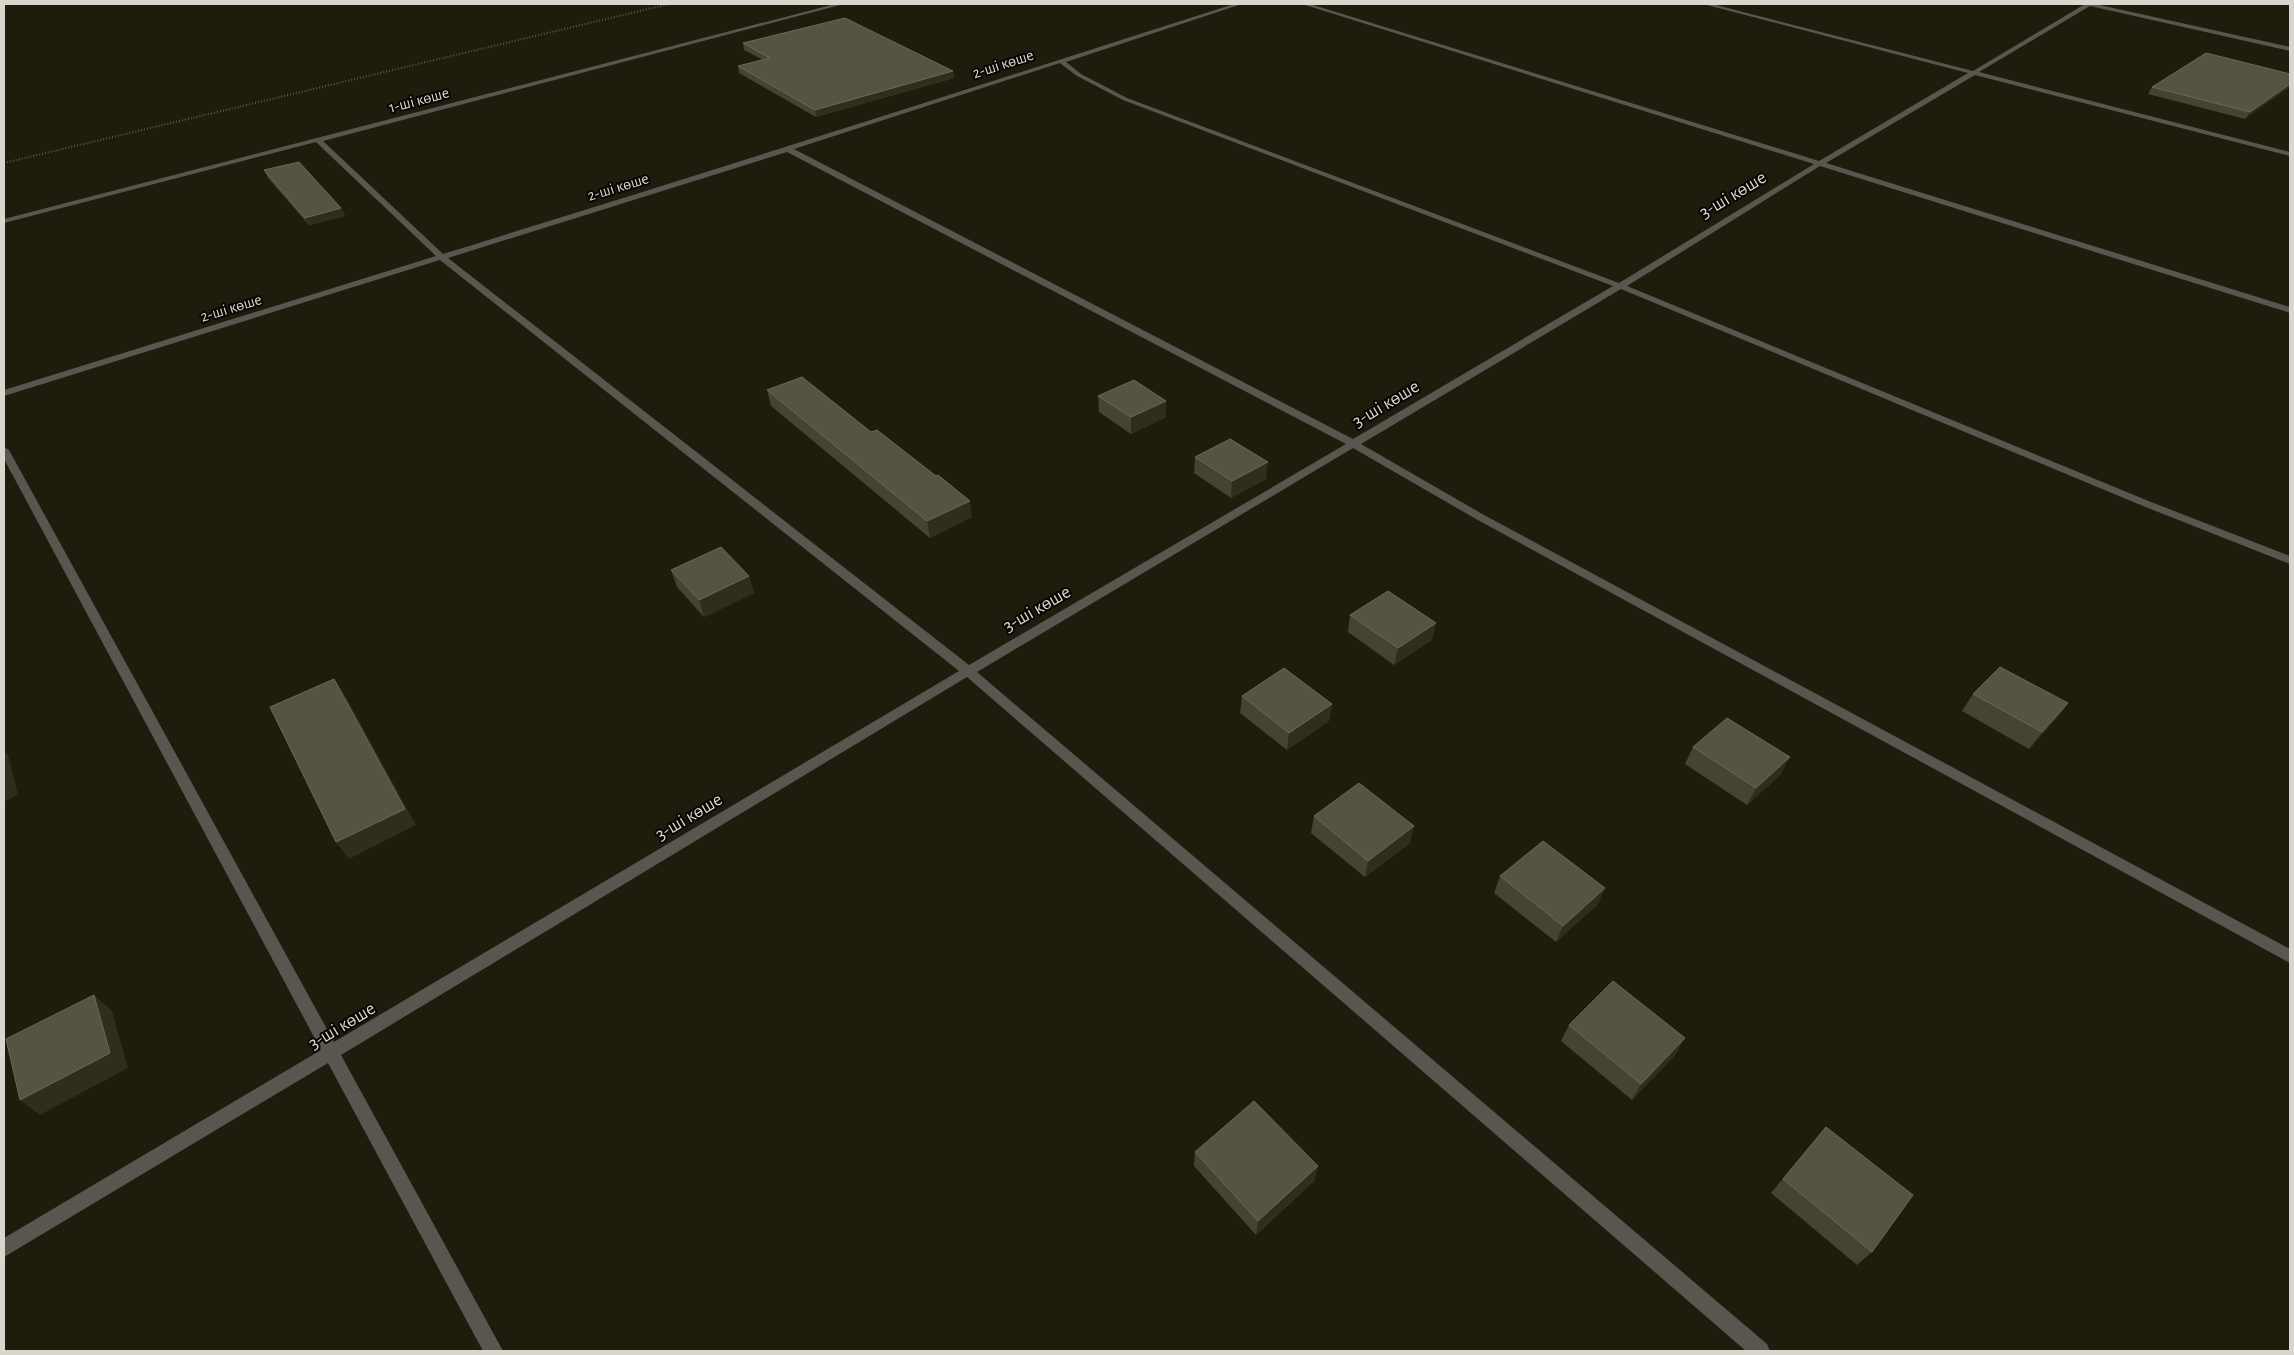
<svg xmlns="http://www.w3.org/2000/svg" width="2294" height="1355" font-family="'Alegreya Sans',sans-serif">
	<style>
		.lines { fill: none; stroke-linecap: round; stroke-linejoin: round }
		.path { stroke: #5c5a4c; stroke-width: 2; stroke-dasharray: 1 2; stroke-linecap: butt }
		.service { fill: #58564f; fill-rule: evenodd }
		.wall { fill: #464334 }
		.shaded-wall { fill: #302d1e }
		.building { fill: #565345; stroke: #6a685a }
		.labels { text-anchor: middle; dominant-baseline: central; stroke-width: 4; stroke-linejoin: round; paint-order: stroke }
		.far-street-label { font-size: 16px; fill: #d9d7cd; stroke: #070603 }
		.street-label { font-size: 19px; fill: #d9d7cd; stroke: #070603 }
	</style>
	<rect width="100%" height="100%" fill="#1f1c0d"/>
	<g class="lines">
		<path class="path" d="M4,163L669,4"/>
		<path class="service" d="M835,4H844L323,141L443,254C708,172 972,88 1234,4H1242L1066,62L1081,74L1127,98L1619,283L1814,164L1302,4H1310L1819,161L1968,73L1703,4H1712L1973,71L2085,4H2095L2290,47V51L2090,6L1979,72L2290,152V156L1975,75L1826,163L2290,307V313L1820,166L1627,286L2151,502L2290,556V564L2143,506L1621,289L1361,444L1484,515L2290,949V963L1476,519L1353,448L977,672L1767,1344L1770,1351H1746L967,677L341,1055L503,1351H483L328,1063L4,1257V1238L321,1050L4,459V447L9,450L334,1042L959,671L440,260L4,396V390L436,256L316,142L4,223V219ZM1060,63L1077,76L1123,100L1613,286L1353,439L794,149ZM787,152L1346,444L969,665L448,258Z"/>
	</g>
	<path class="wall" d="M743,43L953,71L954,78L816,117L739,73L738,66L763,60L744,50Z
		M2290,74L2245,119L2148,94L2152,87Z
		M264,170L341,208L345,216L309,225L268,178Z
		M767,390L972,517L930,538L771,406Z
		M1098,396L1166,401V417L1131,434L1099,412Z
		M1195,457L1266,479L1231,498L1194,473Z
		M671,570L749,576L754,593L704,617L677,587Z
		M1350,615L1432,640L1394,665L1348,632Z
		M1973,694L2068,703L2055,720L2029,749L1962,711Z
		M1242,696L1332,704L1329,721L1287,750L1240,713Z
		M1693,747L1781,774L1747,805L1685,764Z
		M1314,816L1410,843L1365,877L1311,833Z
		M1500,876L1598,904L1556,942L1494,893Z
		M1569,1025L1676,1054L1632,1100L1561,1041Z
		M1826,1127L1872,1252L1857,1265L1771,1193Z
		M1195,1152L1318,1166L1314,1181L1256,1235L1194,1166Z"/>
	<path class="shaded-wall" d="M953,71L954,78L816,117L815,110Z
		M2290,84V87L2245,119L2250,112Z
		M341,208L345,216L309,225L305,218Z
		M1166,401V417L1131,434V417Z
		M1268,462L1266,479L1231,498L1232,481Z
		M970,501L972,517L930,538L927,521Z
		M749,576L754,593L704,617L699,600Z
		M1436,623L1432,640L1394,665L1398,648Z
		M334,679L346,697L416,825L349,859L336,842Z
		M2068,703L2055,720L2029,749L2042,732Z
		M1332,704L1329,721L1287,750L1289,733Z
		M4,751L8,755L18,795L4,802Z
		M1790,757L1781,774L1747,805L1756,788Z
		M1414,826L1410,843L1365,877L1368,861Z
		M1605,888L1598,904L1556,942L1563,926Z
		M94,995L112,1011L128,1068L40,1115L20,1100Z
		M1685,1038L1676,1054L1632,1100L1641,1084Z
		M1318,1166L1314,1181L1256,1235L1258,1221Z"/>
	<path class="building" d="M845,18L953,71L815,110L738,66L770,58L743,43Z
		M2206,53L2290,74V84L2250,112L2152,87Z
		M299,162L341,208L305,218L264,170Z
		M802,377L871,432L877,430L936,476L938,475L970,501L927,521L767,390Z
		M1134,380L1166,401L1131,417L1098,396Z
		M1230,439L1268,462L1232,481L1195,457Z
		M721,547L749,576L699,600L671,570Z
		M1388,591L1436,623L1398,648L1350,615Z
		M2000,667L2068,703L2042,732L1973,694Z
		M1284,668L1332,704L1289,733L1242,696Z
		M334,679L405,809L336,842L270,707Z
		M1727,718L1790,757L1756,788L1693,747Z
		M1359,783L1414,826L1368,861L1314,816Z
		M1543,841L1605,888L1563,926L1500,876Z
		M1613,981L1685,1038L1641,1084L1569,1025Z
		M94,995L110,1053L20,1100L6,1039Z
		M1254,1101L1318,1166L1258,1221L1195,1152Z
		M1826,1127L1913,1195L1872,1252L1783,1179Z"/>
	<g class="labels">
		<g class="far-street-label">
			<text transform="translate(1003 64) rotate(-18)">2-ші көше</text>
			<text transform="translate(419 100) rotate(-15)">1-ші көше</text>
			<text transform="translate(618 187) rotate(-17)">2-ші көше</text>
			<text transform="translate(231 308) rotate(-17)">2-ші көше</text>
		</g>
		<g class="street-label">
			<text transform="translate(1733 195) rotate(-31)">3-ші көше</text>
			<text transform="translate(1386 404) rotate(-31)">3-ші көше</text>
			<text transform="translate(1037 609) rotate(-30)">3-ші көше</text>
			<text transform="translate(689 817) rotate(-31)">3-ші көше</text>
			<text transform="translate(342 1026) rotate(-31)">3-ші көше</text>
		</g>
	</g>
	<rect width="2294" height="1355" fill="none" stroke="#d9d7cd" stroke-width="10"/>
</svg>
